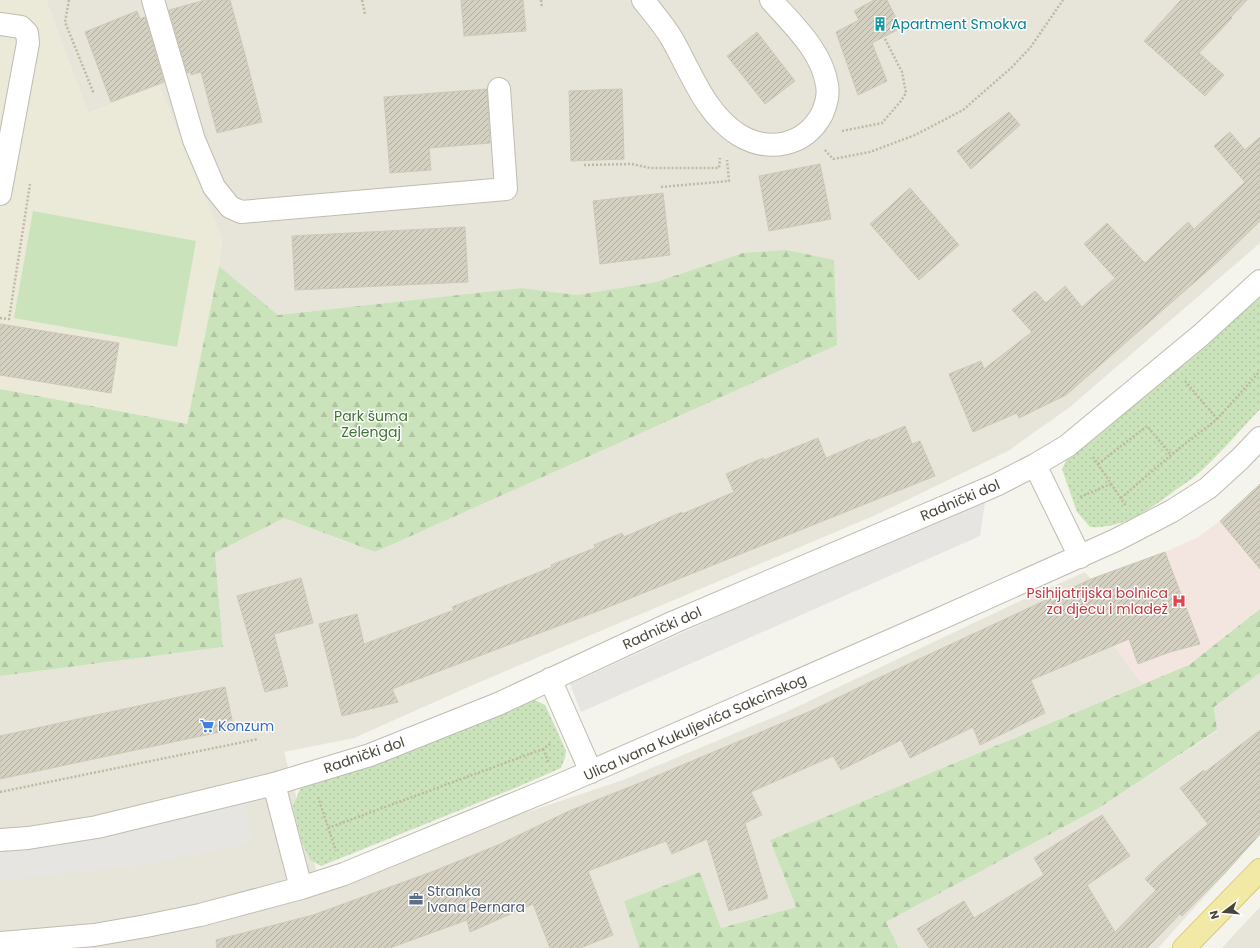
<svg xmlns="http://www.w3.org/2000/svg" width="1260" height="948" font-family="Poppins,sans-serif">
	<style>
		.residential { fill: #e7e5da }
		.education { fill: #ebe9d8 }
		.medical { fill: #f3e6e1 }
		.grass { fill: #cae3ba }
		.forest { fill: url(#forest-firs) }
		.park { fill: url(#park-dots) }
		.parking { fill: #e6e5e2 }
		.building { fill: url(#building-hatch); stroke: #cec9b6 }
		.lines { fill: none; stroke-linecap: round; stroke-linejoin: round }
		.minor-casing { stroke: #bfbcaf; stroke-width: 24 }
		.major-casing { stroke: #d7c977; stroke-width: 24 }
		.path { stroke: #bfb9a2; stroke-width: 2.5; stroke-dasharray: 2 2; stroke-linecap: butt }
		.minor { stroke: #fff; stroke-width: 22 }
		.major { stroke: #f3e9a6; stroke-width: 22 }
		.labels { text-anchor: middle; dominant-baseline: central; stroke-width: 3; stroke-linejoin: round; paint-order: stroke }
		.culture-label { font-size: 14px; fill: #0d838f; stroke: #fff; text-anchor: start }
		.park-label { font-size: 14px; fill: #417334; stroke: #fff }
		.street-label { font-size: 14px; fill: #48453a; stroke: #fff }
		.health-label { font-size: 14px; fill: #be3a42; stroke: #fff; text-anchor: end }
		.shop-label { font-size: 14px; fill: #366cbe; stroke: #fff; text-anchor: start }
		.service-label { font-size: 14px; fill: #4e5e75; stroke: #fff; text-anchor: start }
	</style>
	<defs>
		<pattern id="forest-firs" width="22" height="20" patternUnits="userSpaceOnUse"><rect width="22" height="20" fill="#cae3ba"/><path d="M5 1l3.5 6h-7zM16 11l3.5 6h-7z" fill="#afc4a1"/></pattern>
		<pattern id="park-dots" width="8" height="8" patternUnits="userSpaceOnUse"><rect width="8" height="8" fill="#cae3ba"/><path d="M2 2h.1M6 6h.1" fill="none" stroke="#afc4a1" stroke-width="1.8" stroke-linecap="round"/></pattern>
		<pattern id="building-hatch" width="6" height="6" patternUnits="userSpaceOnUse"><rect width="6" height="6" fill="#d4d0c2"/><path d="M-1 1l2-2M0 6l6-6M5 7l2-2" fill="none" stroke="#aeab9f"/></pattern>
	</defs>
	<rect width="100%" height="100%" fill="#f4f3ec"/>
	<path class="residential" d="M46,0H1260V243L1070,407L1008,451L878,514L475,684L354,738L284,752L322,892L481,828L623,780L784,713L1020,601L1085,572L1091,579L1107,623L1135,675L1143,684L770,840L796,907L721,928L700,873L624,901L639,948H0V676L223,647L215,553L284,518L375,552L743,253L656,282L577,295L521,288L278,315L219,266L222,239L159,86L88,113Z
		M1260,673V835L1158,948H899L886,922L1099,808L1217,731L1214,707Z
		M1260,907V948H1222L1242,926Z"/>
	<path class="education" d="M0,0H46L88,113L159,86L222,239L219,266L187,425L0,389Z"/>
	<path class="medical" d="M1220,521L1260,569V656L1167,716L1113,646L1107,623L1091,579L1165,552L1198,537Z"/>
	<path class="grass" d="M33,211L196,241L177,347L14,318Z"/>
	<path class="forest" d="M787,250L834,260L837,345L375,552L284,518L215,553L223,647L0,676V389L187,424L219,266L278,315L521,288L577,295L656,282L743,253Z
		M1260,609V673L1214,707L1217,730L1099,808L886,922L899,948H639L624,901L700,872L721,928L796,907L770,840L1189,665Z"/>
	<path class="park" d="M1260,293V409C1241,429 1222,452 1201,471C1194,478 1185,483 1177,489C1150,509 1124,529 1090,527L1077,512L1062,469L1069,455L1094,439Z
		M531,698L545,705L554,724L566,751L565,758L561,768L515,788L321,866L310,860L301,840L293,806L301,787Z"/>
	<path class="parking" d="M986,495L980,536L581,712L570,684Z
		M244,801L251,843L135,866L0,880V850L65,843L128,832Z"/>
	<path class="building" d="M205,0H230L246,58L262,122L217,133L201,72L191,75L190,72L187,73L169,10Z
		M461,0H523L526,31L464,36Z
		M874,0H887L901,28L872,43L887,81L858,95L836,32L859,20L854,11Z
		M1181,0H1247L1231,17L1232,18L1199,53L1224,75L1205,96L1144,41Z
		M137,11L140,19L145,17L164,82L111,102L85,32Z
		M757,32L795,81L765,104L727,56Z
		M487,89L490,143L429,148L431,170L390,173L384,97Z
		M622,89L624,159L571,161L569,91Z
		M1009,112L1020,125L971,169L957,151Z
		M1230,132L1245,150L1260,137V221L1221,259L1066,395L1019,418L1017,413L973,432L949,374L981,361L984,369L1032,332L1012,310L1035,291L1046,303L1065,286L1082,307L1115,278L1084,244L1107,223L1145,263L1188,222L1194,229L1245,182L1214,146Z
		M820,164L831,219L769,231L759,176Z
		M910,188L959,245L919,280L870,224Z
		M663,193L670,255L600,264L593,201Z
		M465,227L468,282L295,290L292,236Z
		M0,324L119,343L111,393L0,375Z
		M905,426L912,444L920,441L935,476L606,608L392,689L398,702L342,716L319,624L357,614L364,644L454,610L452,607L552,567L551,565L595,548L594,545L622,533L624,537L682,512V514L734,492L726,474L763,458L764,460L818,438L826,458L870,439V441Z
		M1260,484V569L1220,521Z
		M1165,552L1200,644L1170,652L1138,664L1129,639L1031,680L1045,713L980,745L973,727L910,758L901,740L841,770L833,756L751,792L762,815L745,823L768,898L729,911L707,839L672,854L666,841L588,871L613,935L580,948H550L533,904L470,932L467,920L390,948H217L216,940L313,915L434,871L498,845L569,811L642,782L813,710L872,681L1091,579Z
		M301,578L313,623L274,634L288,686L265,692L237,596Z
		M225,687L234,729L0,779V736Z
		M1260,730V834L1224,874L1182,916L1180,914L1147,948H929L917,929L964,901L974,918L1044,875L1034,858L1102,815L1130,856L1087,885L1115,932L1156,890L1145,879L1159,865L1208,824L1180,788L1204,770L1205,772Z"/>
	<g class="lines">
		<defs>
			<path id="minor" d="M153,0L194,140L214,187L230,207L241,212L506,189L499,89
				M643,0C653,13 664,25 672,39C691,72 705,114 739,135C769,153 805,146 822,114C826,105 829,95 827,85C822,51 793,25 771,0
				M0,24L21,27L27,33L28,43L0,194
				M1035,465L1080,557
				M550,679L591,772
				M274,784L301,888
				M0,840L28,838L97,827L274,784L370,755L498,704L674,622L996,485L1035,465L1067,446L1201,335L1260,281
				M0,943L94,935L146,926L200,915L301,888L344,874L560,785L935,621L1116,540L1172,511L1208,488L1240,459L1260,438"/>
			<path id="major" d="M1184,948L1260,870"/>
		</defs>
		<use href="#minor" class="minor-casing"/>
		<use href="#major" class="major-casing"/>
		<path class="path" d="M69,0L65,22L94,94
			M362,0L365,14
			M541,0L542,8
			M842,131L882,123L901,101L906,93L902,72L884,37
			M825,150L833,159L870,152L915,135L963,110L1011,68L1030,48L1063,0
			M584,165L632,164L650,168H719L720,158
			M661,187L729,181L727,160
			M0,318L9,319L30,184
			M1185,381L1217,419
			M1093,457L1126,506
			M1098,464L1147,426L1171,455
			M1080,497L1111,484
			M1121,498L1171,455L1217,419L1260,371
			M543,749L549,763
			M0,792L258,739
			M318,797L336,851
			M328,828L543,749L550,744"/>
		<use href="#minor" class="minor"/>
		<use href="#major" class="major"/>
	</g>
	<defs>
		<symbol id="building-bare" viewBox="-9 -9 18 18"><path d="M-4-6H4V6H1V3H-1V6H-4ZM-2.5-4.3h1.7v1.8h-1.7ZM.8-4.3h1.7v1.8H.8ZM-2.5-1h1.7V.8h-1.7ZM.8-1h1.7V.8H.8Z" fill="#0f9aa8" stroke="#fff" stroke-width="2.5" paint-order="stroke"/></symbol>
		<symbol id="hospital-bare" viewBox="-9 -9 18 18"><path d="M-5-5h3v3.5h4V-5h3V5h-3V1.5h-4V5h-3Z" fill="#e0444e" stroke="#fff" stroke-width="2.5" paint-order="stroke"/></symbol>
		<symbol id="supermarket-bare" viewBox="-9 -9 18 18"><path d="M-6-5.5h2.5l.6 2H6L4.5 2H-2.5L-4.4-4H-6ZM-1.5 3.2a1.3 1.3 0 1 0 .1 0ZM3 3.2a1.3 1.3 0 1 0 .1 0Z" fill="#3f7fe0" stroke="#fff" stroke-width="2.5" paint-order="stroke"/></symbol>
		<symbol id="office-bare" viewBox="-9 -9 18 18"><path d="M-6-3h4V-5.5h4V-3h4V5H-6ZM-1-4.5V-3h2v-1.5ZM-6 0V1H6V0Z" fill="#5c6f8a" stroke="#fff" stroke-width="2.5" paint-order="stroke"/></symbol>
	</defs>
	<g fill-rule="evenodd">
		<use href="#building-bare" x="870" y="14" width="20" height="20"/>
		<use href="#hospital-bare" x="1169" y="591" width="20" height="20"/>
		<use href="#supermarket-bare" x="197" y="716" width="20" height="20"/>
		<use href="#office-bare" x="406" y="889" width="20" height="20"/>
	</g>
	<g class="labels">
		<g class="culture-label">
			<text x="891" y="24">Apartment Smokva</text>
		</g>
		<g class="park-label">
			<text x="371" y="416">Park šuma<tspan x="371" dy="16">Zelengaj</tspan></text>
		</g>
		<g class="street-label">
			<text transform="translate(960 500) rotate(-23)">Radnički dol</text>
			<text transform="translate(662 628) rotate(-24)">Radnički dol</text>
			<text transform="translate(695 727) rotate(-24)">Ulica Ivana Kukuljevića Sakcinskog</text>
			<text transform="translate(364 755) rotate(-19)">Radnički dol</text>
		</g>
		<g class="health-label">
			<text x="1168" y="593">Psihijatrijska bolnica<tspan x="1168" dy="16">za djecu i mladež</tspan></text>
		</g>
		<g class="shop-label">
			<text x="218" y="726">Konzum</text>
		</g>
		<g class="service-label">
			<text x="427" y="891">Stranka<tspan x="427" dy="16">Ivana Pernara</tspan></text>
		</g>
	</g>
	<g transform="translate(1224 912) rotate(254)" stroke="#ffffff" stroke-width="3" paint-order="stroke">
	<path d="M0-3L7 15L0 10L-7 15Z" fill="#48453a"/>
	<text y="-6" font-size="11" font-weight="bold" text-anchor="middle" fill="#48453a">N</text>
	</g>
</svg>
